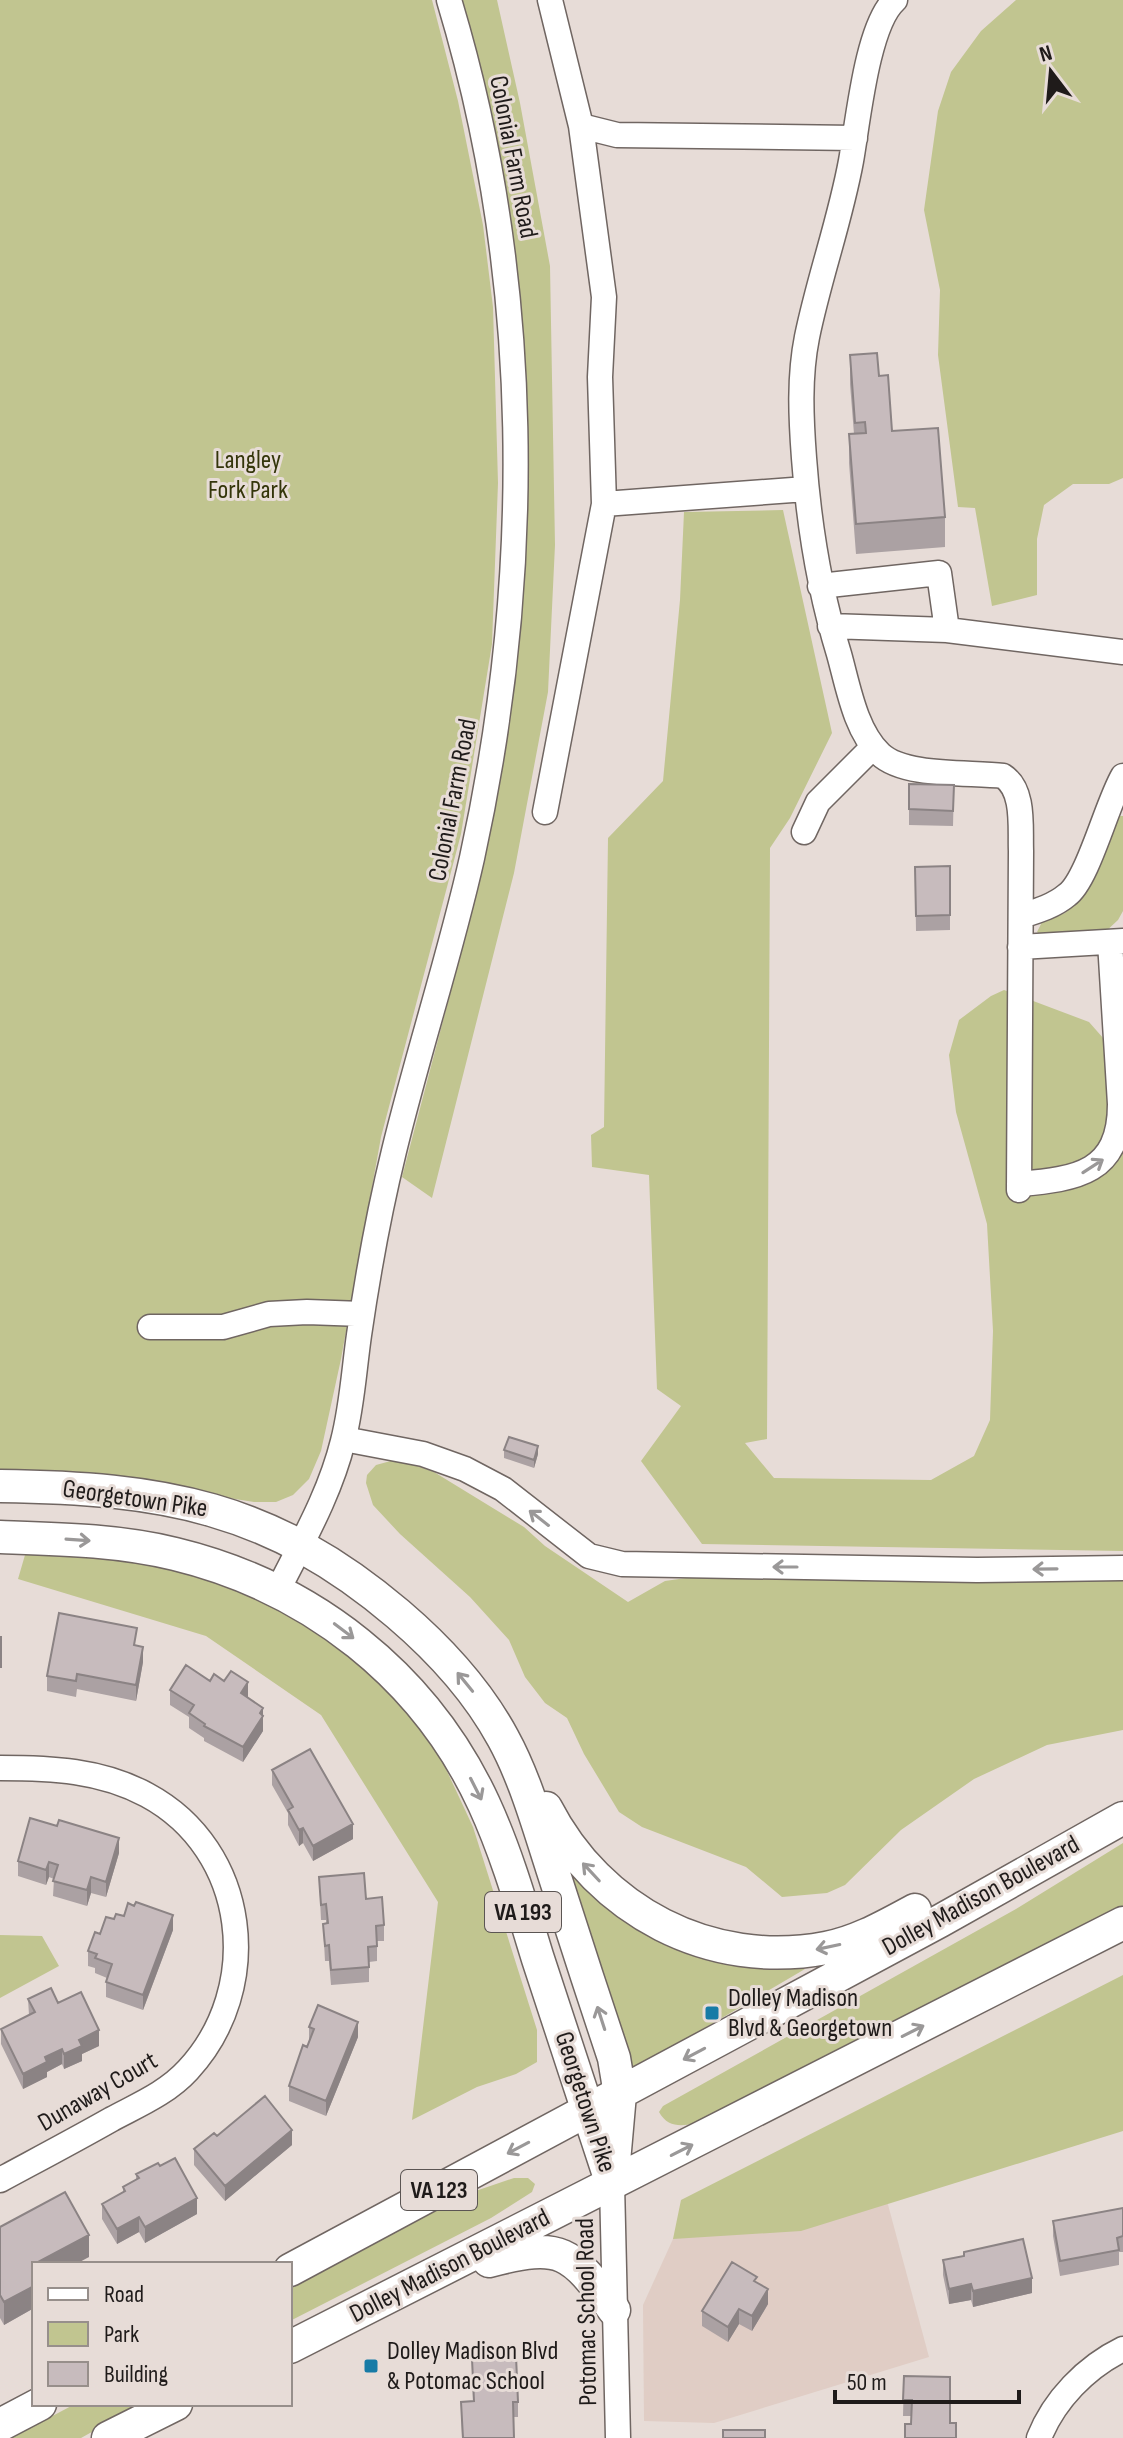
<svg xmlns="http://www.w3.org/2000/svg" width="1123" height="2438" font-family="'Sofia Sans Condensed',sans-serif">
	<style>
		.built { fill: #e0cdc5 }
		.green { fill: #c1c590 }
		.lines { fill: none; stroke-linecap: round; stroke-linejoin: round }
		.minor-casing { stroke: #706662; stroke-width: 27 }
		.major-casing { stroke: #706662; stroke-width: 35 }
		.minor { stroke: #fff; stroke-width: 24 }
		.major { stroke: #fff; stroke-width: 32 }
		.wall { fill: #aba1a3 }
		.shaded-wall { fill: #8b8384 }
		.building { fill: #c7bbbd; stroke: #8b8384; stroke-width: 2 }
		.oneway { stroke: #9a9898 }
		.poi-dot { fill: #177ba6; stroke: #e7dcd7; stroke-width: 3 }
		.labels { text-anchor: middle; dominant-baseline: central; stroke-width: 6; stroke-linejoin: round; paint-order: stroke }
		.shield { fill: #e7dcd7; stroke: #5b5553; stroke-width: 2 }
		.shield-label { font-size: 24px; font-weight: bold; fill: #1f1b1a }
		.street-label { font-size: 26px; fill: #1f1b1a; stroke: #e7dcd7 }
		.park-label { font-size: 26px; fill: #34350a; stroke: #e7dcd7 }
		.poi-label { font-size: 26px; fill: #1f1b1a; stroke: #e7dcd7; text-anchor: start }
	</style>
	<rect width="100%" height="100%" fill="#e7dcd7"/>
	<path class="built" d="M880,2175L929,2357L714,2423L644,2421L643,2305L673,2239Z"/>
	<path class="green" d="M0,0H432L458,101L483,225L493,307L498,483L492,644L461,834L381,1137L341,1359L321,1451L309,1479L293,1495L276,1502H254L115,1480L0,1471Z
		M459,0H497L520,103L550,266L555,545L548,692L514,873L432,1198L402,1177L470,918L506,748L523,590L526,422L515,261L484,92Z
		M1016,0H1123V478L1109,484H1073L1044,505L1037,539V595L992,606L975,508L958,507L938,355L940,290L924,210L938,111L951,72L981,31Z
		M783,510L832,733L790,818L770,848L767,1439L745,1443L774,1478L931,1480L974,1456L990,1420L993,1331L987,1224L956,1112L949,1055L959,1020L991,996L1004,990L1089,1022L1111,1047L1123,973V1551L702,1544L641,1461L681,1406L657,1389L649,1175L592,1167L591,1135L604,1127L608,838L663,781L680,600L684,512Z
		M1120,816H1123V911L1118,920L1103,934L1041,935L1037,932L1042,922L1065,913L1081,896L1106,834Z
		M398,1459L434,1472L524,1527L545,1546L628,1602L665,1581L721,1573L1123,1575V1730L1047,1745L974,1779L901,1830L845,1885L827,1893L782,1897L746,1867L642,1827L619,1812L584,1754L567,1718L545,1703L525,1677L509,1640L470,1597L400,1534L373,1505L366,1483L367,1475L376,1465Z
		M49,1551L150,1562L245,1588L319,1631L390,1688L439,1754L473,1827L537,2030V2062L516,2074L477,2087L412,2120L438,1902L321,1715L206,1636L18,1579L25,1555Z
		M550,1835L748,1965L805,1969L625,2075Z
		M1123,1843V1909L708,2121C689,2124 670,2132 659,2112L663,2106L1016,1909Z
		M0,1935L42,1936L59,1966L0,1998Z
		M1123,1975V2131L801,2231L673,2239L681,2200Z
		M514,2178H528L535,2184L532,2192L491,2218L290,2321V2289L458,2197Z
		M75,2404H142L81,2438H11Z"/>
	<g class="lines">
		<defs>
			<path id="minor" d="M550,0L581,126L617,135L855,138
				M895,0C867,25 858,122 851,161C840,221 819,278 807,337C799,377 801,418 804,458C809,526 819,589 839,654C848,686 855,730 880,754C904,777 969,772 1003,776C1025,790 1020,828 1021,851L1019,1190
				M604,504L806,489
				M820,586L939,573L947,630L1123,652
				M830,626L947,630
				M545,812L604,504L600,377L604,297L581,126
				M804,832L818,802L873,747
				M1021,916C1037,911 1054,906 1067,895C1088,880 1107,803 1123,776
				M1020,947L1123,941
				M1019,1184C1077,1179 1120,1173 1120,1104L1110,942
				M150,1327H223L269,1314L307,1312L362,1314
				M344,1439L423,1454L465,1469L503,1489L589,1556L622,1564L977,1570L1123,1568
				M278,1590C302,1542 330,1494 343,1441C352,1407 354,1370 359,1335C368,1273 379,1212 394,1151C418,1052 450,956 472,858C534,576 533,278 449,0
				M0,1768C51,1768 101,1770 147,1795C249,1850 264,1988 188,2070C167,2093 138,2105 112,2119C75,2140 37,2160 0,2180
				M612,2184L618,2438
				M1039,2438C1054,2400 1086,2367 1123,2349"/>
			<path id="major" d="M0,1486C162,1488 271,1506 398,1614C439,1649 477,1690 503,1738C525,1778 538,1825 552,1868C572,1931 593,1995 614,2058L620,2094L612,2184
				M0,1537C58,1539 118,1540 175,1554C311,1587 425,1676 484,1804C507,1854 522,1907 538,1959C561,2030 584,2101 608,2172
				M546,1808C599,1911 710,1970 826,1948C858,1942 887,1925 915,1910
				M489,2261C562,2242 571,2251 614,2310
				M290,2270L940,1921L1123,1818
				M290,2347L1123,1923
				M0,2425L40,2404
				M108,2438L176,2404"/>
		</defs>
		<use href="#minor" class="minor-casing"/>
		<use href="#major" class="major-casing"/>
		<use href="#minor" class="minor"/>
		<use href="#major" class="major"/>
	</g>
	<path class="wall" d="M850,355L879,376L892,431L945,517V547L856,554L849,463V434H854L850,384Z
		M954,785L953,826L909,825V809Z
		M950,866V930L916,931L915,867Z
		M504,1450L538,1454L534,1468L504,1458Z
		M137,1645L143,1662L136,1701L77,1689L76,1697L47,1691V1676Z
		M210,1681L248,1698L263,1708V1731L243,1762L204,1741V1738L189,1728V1717L170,1705V1690Z
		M272,1770L353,1839L313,1861L303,1843L299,1846L288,1825V1813L272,1785Z
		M57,1826L119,1853L106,1897L91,1893L87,1906L53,1896L54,1879L49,1877L46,1885L18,1876V1861Z
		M319,1877L366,1899L384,1925V1941H377V1961L369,1962V1982L331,1985L329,1961H325L323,1924L326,1923V1920H321Z
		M114,1919L173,1930L143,2010L106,1997V1982L107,1978L95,1973V1968L88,1966V1951L100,1934Z
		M28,1999L58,2003L99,2046L82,2054V2061L64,2069L62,2064L47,2072V2077L23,2089L1,2044V2029L29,2015Z
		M309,2027L358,2037L326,2116L289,2101V2086L309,2043Z
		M217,2136L292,2145L225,2201L194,2165V2149Z
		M136,2174L197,2214L145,2243L139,2232L117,2244L102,2219V2204L123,2192V2187L136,2180Z
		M1123,2208V2252H1119V2265L1060,2276L1053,2236V2221Z
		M0,2227L89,2257L34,2264V2308L4,2325L0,2318Z
		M943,2260L1032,2293L973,2307L971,2300L949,2304L943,2275Z
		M757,2282L768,2304L752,2331L739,2324L728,2342L702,2326V2311Z
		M472,2359L518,2402V2417H513L514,2438H462L461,2402L473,2401Z
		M904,2376L950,2377L912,2416H903Z"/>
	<path class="shaded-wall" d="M538,1446V1454L534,1468V1460Z
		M143,1647V1662L136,1701V1685Z
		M248,1682V1698L241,1693Z
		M263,1708V1731L243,1762V1747Z
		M353,1824V1839L313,1861V1846Z
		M303,1828V1843L299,1846V1830Z
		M119,1838V1853L106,1897V1882Z
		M49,1862V1877L46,1885V1870Z
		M91,1877V1893L87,1906V1890Z
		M173,1915V1930L143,2010V1995Z
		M358,2022V2037L326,2116V2101Z
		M99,2030V2046L82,2054V2061L64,2069V2054L79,2040Z
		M62,2049V2064L47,2072V2077L23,2089V2074L45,2057Z
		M292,2130V2145L225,2201V2186Z
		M197,2198V2214L145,2243V2227Z
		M139,2217V2232L117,2244V2229Z
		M89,2235V2257L76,2264H35Z
		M1032,2278V2293L973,2307V2291Z
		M971,2284V2300L949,2304V2289Z
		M34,2286V2308L4,2325V2302Z
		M768,2289V2304L752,2331V2316Z
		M739,2309V2324L728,2342V2327Z"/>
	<path class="building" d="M877,353L879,376L888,375L892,431L938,428L945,517L856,524L849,434L866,433L865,422L855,423L850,355Z
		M909,784L954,785L953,811L909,809Z
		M950,866V915L916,916L915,867Z
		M509,1437L538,1446L534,1460L504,1450Z
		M59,1613L137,1628L134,1645L143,1647L136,1685L77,1674L76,1681L47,1676Z
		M0,1637H1V1667H0Z
		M186,1665L210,1681L214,1674L224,1681L231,1671L248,1682L241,1693L263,1708L260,1713L263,1716L243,1747L204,1726L205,1724L189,1713L194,1705L170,1690Z
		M310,1749L353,1824L313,1846L303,1828L299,1830L288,1810L293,1807L272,1770Z
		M30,1818L57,1826L59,1820L119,1838L106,1882L91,1877L87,1890L53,1881L58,1865L49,1862L46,1870L18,1861Z
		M364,1873L366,1899L382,1897L384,1925L376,1926L377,1946L368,1947L369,1967L331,1970L329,1945L325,1946L323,1924L328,1923L326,1904L321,1905L319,1877Z
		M136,1902L173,1915L143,1995L106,1982L112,1964L95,1958L97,1954L88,1951L95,1932L100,1934L106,1917L114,1919L116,1914L124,1916L128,1903L134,1906Z
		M51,1988L58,2003L81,1992L99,2030L79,2040L82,2046L64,2054L62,2049L45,2057L47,2062L23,2074L1,2029L35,2012L28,1999Z
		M318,2005L358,2022L326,2101L289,2086L303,2045L307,2047L314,2029L309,2027Z
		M265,2096L292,2130L225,2186L194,2149L214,2133L217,2136Z
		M175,2158L197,2198L145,2227L139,2217L117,2229L102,2204L125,2191L123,2187L139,2178L136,2174L158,2163L160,2166Z
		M65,2192L89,2235L34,2264V2286L4,2302L0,2295V2227Z
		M1123,2208V2236L1117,2238L1119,2250L1060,2261L1053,2221Z
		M1023,2239L1032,2278L973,2291L971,2284L949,2289L943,2260L964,2256V2252Z
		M732,2262L757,2277L754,2281L768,2289L752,2316L739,2309L728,2327L702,2311Z
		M516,2356L518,2402H513L514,2438H463L461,2402L474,2401L472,2359Z
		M904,2376L950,2377V2423H956V2438H905V2424H911L912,2400H903Z
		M723,2430H765V2438H723Z"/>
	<defs><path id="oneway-shaft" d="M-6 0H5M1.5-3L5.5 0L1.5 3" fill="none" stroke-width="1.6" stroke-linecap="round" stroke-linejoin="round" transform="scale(2)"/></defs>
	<g class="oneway">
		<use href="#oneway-shaft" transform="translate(1093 1166) rotate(-33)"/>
		<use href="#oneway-shaft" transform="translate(539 1518) rotate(-142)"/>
		<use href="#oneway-shaft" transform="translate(78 1540) rotate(4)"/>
		<use href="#oneway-shaft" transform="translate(785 1567) rotate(-180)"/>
		<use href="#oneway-shaft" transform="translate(1045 1569) rotate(179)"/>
		<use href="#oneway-shaft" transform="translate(344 1631) rotate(37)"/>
		<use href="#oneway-shaft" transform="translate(465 1682) rotate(-129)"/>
		<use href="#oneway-shaft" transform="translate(476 1789) rotate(63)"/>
		<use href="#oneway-shaft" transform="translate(591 1872) rotate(-133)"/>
		<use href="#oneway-shaft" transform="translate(828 1947) rotate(168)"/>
		<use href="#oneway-shaft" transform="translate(601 2018) rotate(-108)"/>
		<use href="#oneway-shaft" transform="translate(913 2031) rotate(-27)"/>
		<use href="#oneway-shaft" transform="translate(694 2054) rotate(152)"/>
		<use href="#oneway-shaft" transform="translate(518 2148) rotate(152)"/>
		<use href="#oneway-shaft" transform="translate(682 2150) rotate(-27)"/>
	</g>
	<g class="poi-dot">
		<rect x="704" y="2005" width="16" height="16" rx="4"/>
		<rect x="363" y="2358" width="16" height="16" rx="4"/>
	</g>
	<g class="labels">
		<g class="shield">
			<rect x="485" y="1892" width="76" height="40" rx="6"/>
			<rect x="401" y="2170" width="76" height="40" rx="6"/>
		</g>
		<g class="shield-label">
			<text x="523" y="1912">VA 193</text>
			<text x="439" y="2190">VA 123</text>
		</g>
		<g class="street-label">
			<text transform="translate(513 157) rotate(79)">Colonial Farm Road</text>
			<text transform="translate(453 800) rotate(-79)">Colonial Farm Road</text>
			<text transform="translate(135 1499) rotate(8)">Georgetown Pike</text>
			<text transform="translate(981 1896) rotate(-29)">Dolley Madison Boulevard</text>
			<text transform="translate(98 2092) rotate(-30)">Dunaway Court</text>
			<text transform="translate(585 2102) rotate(72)">Georgetown Pike</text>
			<text transform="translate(450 2266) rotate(-27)">Dolley Madison Boulevard</text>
			<text transform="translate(587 2312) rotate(-91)">Potomac School Road</text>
		</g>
		<g class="park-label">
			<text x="248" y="460">Langley<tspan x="248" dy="30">Fork Park</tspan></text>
		</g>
		<g class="poi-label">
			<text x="728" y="1998">Dolley Madison<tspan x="728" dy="30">Blvd &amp; Georgetown</tspan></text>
			<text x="387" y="2351">Dolley Madison Blvd<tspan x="387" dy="30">&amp; Potomac School</tspan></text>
		</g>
	</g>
	<rect x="32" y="2262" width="260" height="144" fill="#e7dcd7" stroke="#978f8b" stroke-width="2"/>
	<rect x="48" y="2288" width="40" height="12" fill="#ffffff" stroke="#978f8b" stroke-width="2"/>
	<text x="104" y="2302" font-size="24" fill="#1f1b1a">Road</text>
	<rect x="48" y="2322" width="40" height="24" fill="#c1c590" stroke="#978f8b" stroke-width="2"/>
	<text x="104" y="2342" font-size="24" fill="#1f1b1a">Park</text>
	<rect x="48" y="2362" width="40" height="24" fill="#c7bbbd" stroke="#978f8b" stroke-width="2"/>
	<text x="104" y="2382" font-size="24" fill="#1f1b1a">Building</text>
	<g transform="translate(1051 72) rotate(344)" stroke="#e7dcd7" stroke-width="6" paint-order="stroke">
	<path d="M0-6L14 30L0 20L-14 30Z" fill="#1f1b1a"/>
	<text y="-12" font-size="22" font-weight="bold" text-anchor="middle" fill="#1f1b1a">N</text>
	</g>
	<path d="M835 2390v12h184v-12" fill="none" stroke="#1f1b1a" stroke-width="4"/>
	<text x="847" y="2390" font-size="24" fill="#1f1b1a" stroke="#e7dcd7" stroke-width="6" paint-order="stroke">50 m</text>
</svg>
